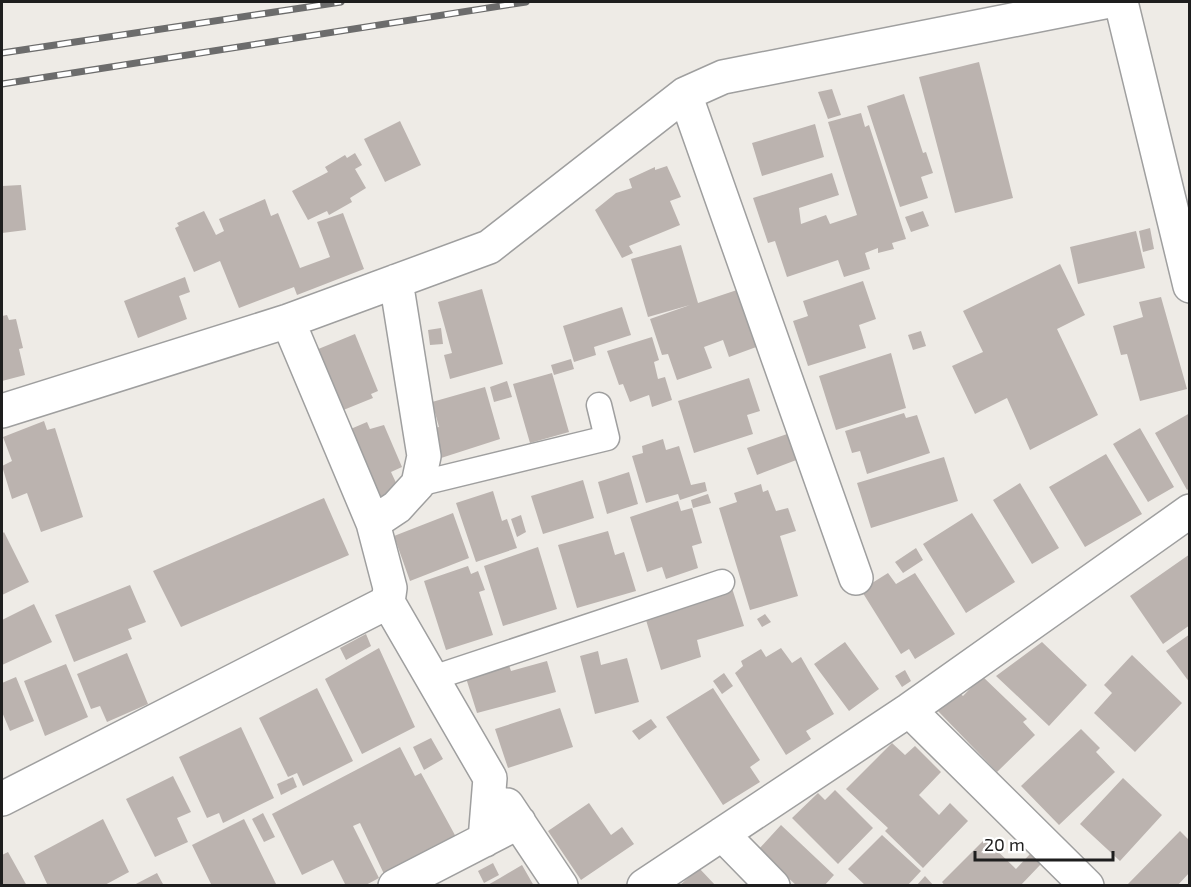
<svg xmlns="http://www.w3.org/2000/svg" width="1191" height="887" font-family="'Exo 2',sans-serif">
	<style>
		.building { fill: #bbb3af }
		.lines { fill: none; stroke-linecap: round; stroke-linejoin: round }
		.service-casing { stroke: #9f9f9f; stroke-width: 27 }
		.minor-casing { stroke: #9f9f9f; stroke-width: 36 }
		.service { stroke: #fff; stroke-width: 24 }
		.minor { stroke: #fff; stroke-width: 33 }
		.rail-casing { stroke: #6c6c6c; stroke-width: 7 }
		.rail { stroke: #fff; stroke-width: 4.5; stroke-dasharray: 14; stroke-linecap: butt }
	</style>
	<rect width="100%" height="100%" fill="#eeebe6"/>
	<path class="building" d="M979,62L1013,198L955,213L919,77Z
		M832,89L841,115L828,119L818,92Z
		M904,94L923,153L926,152L933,173L921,177L928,198L900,207L867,106Z
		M861,113L865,127L869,125L906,239L892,243L894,249L878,253V248L865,253L870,269L844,277L838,260L787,277L775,241L768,243L753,198L832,173L839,195L799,208L801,224L826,215L830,224L857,215L828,122Z
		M400,121L421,165L385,182L364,139Z
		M815,124L824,157L762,176L752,143Z
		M355,153L362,165L355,169L366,188L350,198L352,202L329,215L327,211L308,220L292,191L328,172L325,167L345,155L347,158Z
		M667,166L681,197L670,201L680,225L629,246L633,253L622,258L595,210L616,193L632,188L629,179L655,167V170Z
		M21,185L26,230L2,233V186Z
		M265,199L271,216L278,213L300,268L330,257L317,222L343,213L364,269L297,295L294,287L239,308L220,261L194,272L175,228L179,226L177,223L204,211L216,235L224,231L219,219Z
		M923,211L929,226L911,232L905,217Z
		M1150,228L1154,249L1143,252L1139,231Z
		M1136,231L1145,268L1078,284L1070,247Z
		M681,245L698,303L743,288L759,346L729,357L723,340L704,347L712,368L677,380L668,354L662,355L650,319L690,305L648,317L631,259Z
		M1060,264L1085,315L1057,329L1098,415L1030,450L1007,398L975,414L952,366L983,352L963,311Z
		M185,277L190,292L179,296L187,319L138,338L124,301Z
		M863,281L876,319L859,325L866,348L808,366L793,321L808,316L803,301Z
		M482,289L503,364L450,379L444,355L452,353L438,302Z
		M1161,297L1187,389L1140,401L1127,354L1121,355L1113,326L1143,317L1139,302Z
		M622,307L631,335L594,347L596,355L574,362L563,326Z
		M7,315L9,320L16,319L23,348L19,349L25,375L2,381V316Z
		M441,328L443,344L430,345L428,330Z
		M921,331L926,346L913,350L908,335Z
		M355,334L378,391L371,394L373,398L336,413L311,352Z
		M652,337L659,360L654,362L658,379L665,377L672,400L652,407L649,395L630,402L623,384L619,385L607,351Z
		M891,353L906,408L836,430L819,376Z
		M571,359L574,369L554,375L551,365Z
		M552,373L569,432L530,443L513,384Z
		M749,378L760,411L747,415L753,434L694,453L678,401Z
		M507,381L512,397L494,402L490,387Z
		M485,387L500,439L441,458L434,428L439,427L432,402Z
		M904,413L906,418L917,415L930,453L867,474L860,451L852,453L845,431Z
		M1190,413V488L1187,490L1155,433Z
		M44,421L47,430L55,428L83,517L41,532L27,493L12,499L2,466L12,461L3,437Z
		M367,422L370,429L384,425L402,467L391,472L398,487L389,491L392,498L372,505L346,431Z
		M1140,428L1174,487L1148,502L1113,444Z
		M790,433L799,459L757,475L747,448Z
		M663,439L666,450L679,446L691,485L705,482L707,491L680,500L678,494L646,503L632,456L643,453L642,446Z
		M1106,454L1142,514L1085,547L1049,487Z
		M944,457L958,501L871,528L857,483Z
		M629,472L638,504L607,514L598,482Z
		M583,480L594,518L543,534L531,496Z
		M1020,483L1059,548L1032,564L993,500Z
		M761,484L763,492L768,490L776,511L788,508L796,531L780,536L798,596L750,610L719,508L737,502L734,493Z
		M493,491L502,521L507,519L517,548L476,562L456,503Z
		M708,494L711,503L693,508L691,500Z
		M324,498L349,555L181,627L153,571Z
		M678,501L681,511L692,508L702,543L692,546L698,568L666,579L662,567L647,572L630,517Z
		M453,513L469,558L410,581L394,536Z
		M972,513L1015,582L966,613L923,544Z
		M521,515L526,532L517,537L511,519Z
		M608,531L615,555L624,552L636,591L577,608L558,545Z
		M4,532L29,582L2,595V534Z
		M538,547L557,609L503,626L484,566Z
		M916,548L923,560L903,573L895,562Z
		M1190,554V625L1163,644L1130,596Z
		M468,566L471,574L478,571L485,590L479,592L493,635L446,650L424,581Z
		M888,573L896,584L915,573L955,634L915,659L909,649L901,654L861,590Z
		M130,585L146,622L128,629L132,639L74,662L55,615Z
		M731,585L744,626L697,640L701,657L661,670L646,620L681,609L679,603Z
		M34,604L52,642L2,665V620Z
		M765,614L771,622L762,627L757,619Z
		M366,634L371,646L346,660L340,648Z
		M1190,634V683L1166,651Z
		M845,642L879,689L849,711L814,664Z
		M1042,642L1087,685L1049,726L996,676Z
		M379,648L415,727L362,754L325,679Z
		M781,648L792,663L801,657L834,714L806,731L811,739L786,755L735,673L743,666L741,661L761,649L766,657Z
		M598,651L601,665L627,658L639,702L595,714L580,656Z
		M127,653L148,704L107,722L100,706L91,709L77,674Z
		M1132,655L1182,703L1135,752L1094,713L1112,693L1104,685Z
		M547,661L556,692L477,713L466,678L509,665L511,671Z
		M66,664L88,717L45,736L24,681Z
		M905,670L911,681L902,687L895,676Z
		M724,673L733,686L722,694L713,681Z
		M982,676L1027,719L1023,722L1035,735L997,772L937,710L956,690L963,696Z
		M16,677L34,721L10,731L2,712V683Z
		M317,688L353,761L303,786L297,773L288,777L259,718Z
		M713,688L760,760L750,767L760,782L723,805L666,717Z
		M560,708L573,747L508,768L495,729Z
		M651,719L657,727L639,740L632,731Z
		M241,727L274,798L223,823L219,813L207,818L179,757Z
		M1081,729L1100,748L1096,752L1115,772L1059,825L1021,786Z
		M431,738L443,759L424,770L413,747Z
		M892,743L905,755L915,746L941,772L919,795L939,815L950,803L968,821L923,868L885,831L888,828L846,789Z
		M400,747L415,776L421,773L456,837L384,874L360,823L353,826L379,878L364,886H346L333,860L302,875L272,814Z
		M173,776L191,812L177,818L188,842L155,857L126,799Z
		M293,777L297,787L281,795L277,784Z
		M1123,778L1162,815L1120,861L1080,824Z
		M835,790L873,828L838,864L792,818L818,793L825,800Z
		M589,803L611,835L622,827L634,844L581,880L548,831Z
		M263,813L275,837L264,842L252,819Z
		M103,819L129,872L103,886H48L34,856Z
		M244,819L277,886H212L192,845Z
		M781,825L834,875L824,886H797L758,850Z
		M1180,831L1190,841V872L1177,886H1126Z
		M882,835L921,871L907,886H866L848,869Z
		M985,839L1016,869L1030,854L1041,864L1020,886H945L942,882Z
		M8,852L27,886H2V855Z
		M493,863L499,875L484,883L478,871Z
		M522,865L534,886H486L500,878Z
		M699,868L716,886H679Z
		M157,873L164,886H132Z
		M925,876L934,886H916Z"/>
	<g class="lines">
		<defs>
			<path id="service" d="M418,484L607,438L599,405
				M433,678L722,582"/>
			<path id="minor" d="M1121,2L1190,286
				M685,94L856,578
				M288,321L373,523L390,588L388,602
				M2,411L288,321L489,247L685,94L723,77L1104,2
				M373,523L397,507L418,484L424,456L396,281
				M909,710L1087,886
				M2,799L388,602L490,778L485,840
				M507,805L561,886
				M722,834L773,886
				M395,886L519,822
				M644,886L909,710L1190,511"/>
		</defs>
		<use href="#service" class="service-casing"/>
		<use href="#minor" class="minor-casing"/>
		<use href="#service" class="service"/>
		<use href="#minor" class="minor"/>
		<defs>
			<path id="rail" d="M2,53L341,2
				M2,84L526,2"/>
		</defs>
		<use href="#rail" class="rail-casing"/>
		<use href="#rail" class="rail"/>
	</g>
	<rect width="1191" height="887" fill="none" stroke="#1e1e1e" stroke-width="6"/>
	<path d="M975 851v9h138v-9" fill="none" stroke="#1e1e1e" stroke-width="3"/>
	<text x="984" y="851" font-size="18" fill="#1e1e1e" stroke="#ffffff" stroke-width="4.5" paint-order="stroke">20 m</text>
</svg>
